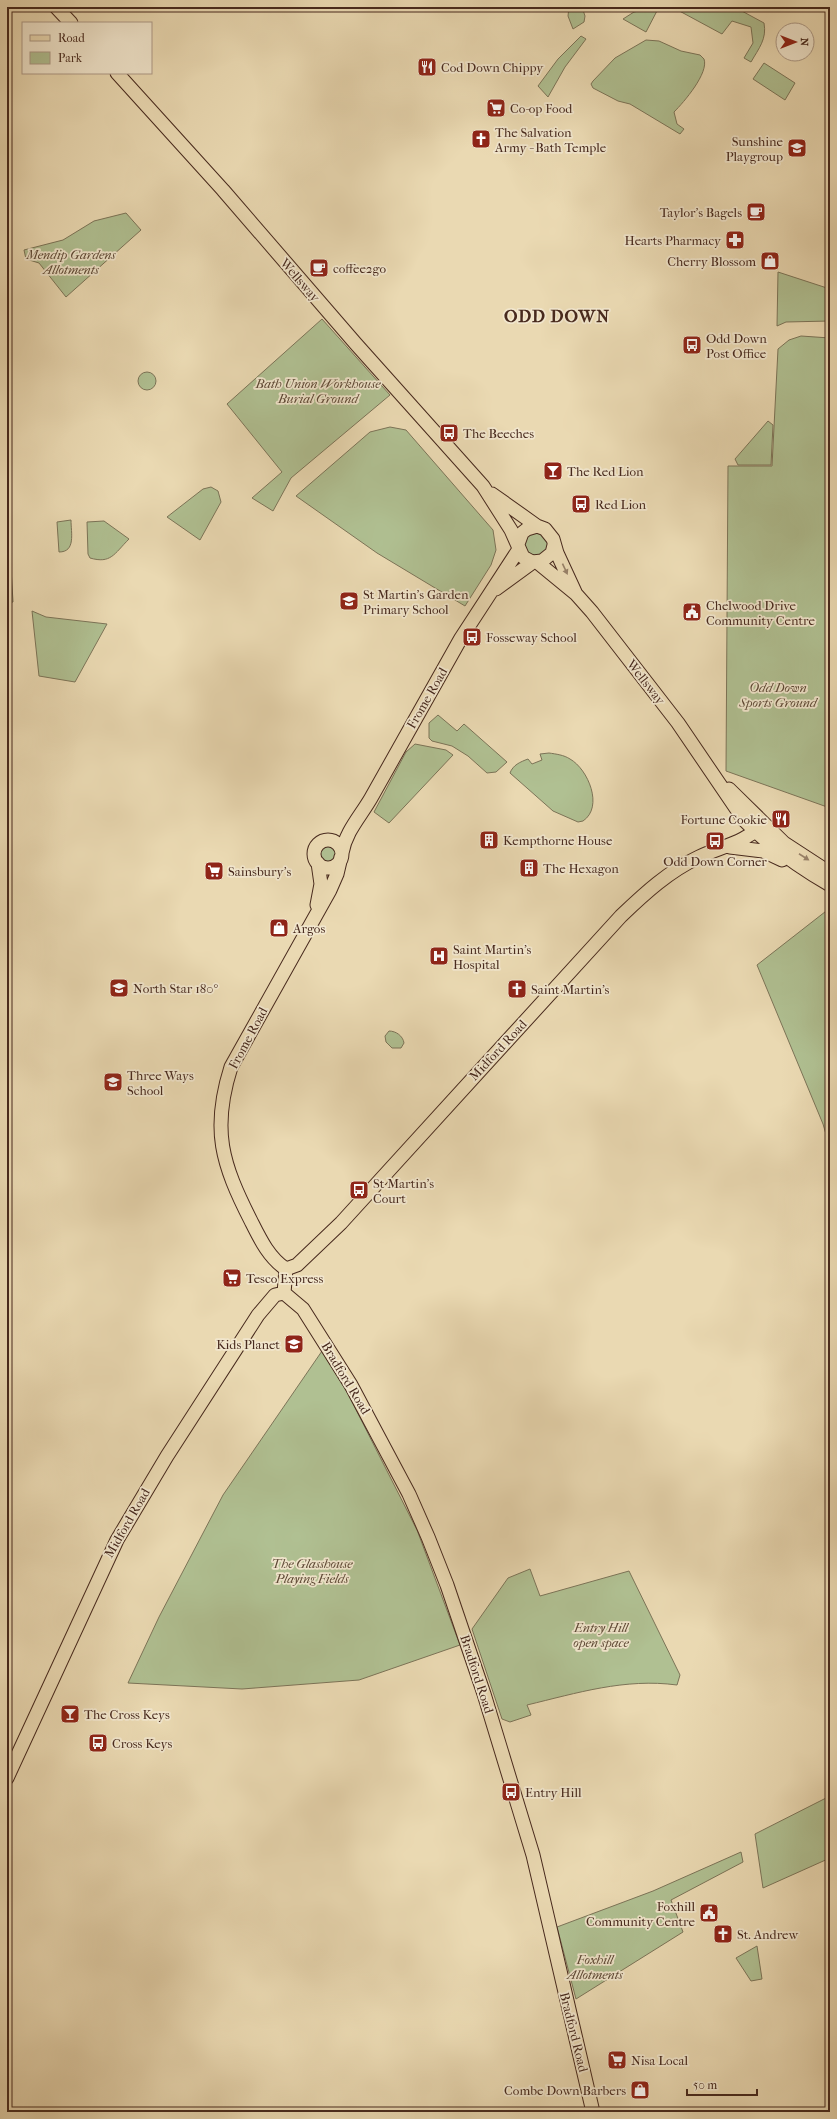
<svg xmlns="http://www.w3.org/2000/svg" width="837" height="2119" font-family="'IM FELL French Canon',serif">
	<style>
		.green { fill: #b0c092; stroke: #7c7458 }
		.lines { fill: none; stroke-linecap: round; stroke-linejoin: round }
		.major-casing { stroke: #47291d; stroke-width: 15 }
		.major { stroke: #ead9b2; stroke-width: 13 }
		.oneway { fill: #988168 }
		.labels { text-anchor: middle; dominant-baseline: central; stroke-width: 3.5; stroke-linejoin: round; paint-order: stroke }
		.poi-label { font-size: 13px; fill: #47291d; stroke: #f1e6cd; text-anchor: start }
		.park-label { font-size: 13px; font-style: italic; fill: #5c4734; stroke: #f1e6cd }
		.street-label { font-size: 13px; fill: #47291d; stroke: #f1e6cd }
		.district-label { font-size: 17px; font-weight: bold; letter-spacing: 1px; fill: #47291d; stroke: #f1e6cd }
	</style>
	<rect width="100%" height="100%" fill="#ead9b2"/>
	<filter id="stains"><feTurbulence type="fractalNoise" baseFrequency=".005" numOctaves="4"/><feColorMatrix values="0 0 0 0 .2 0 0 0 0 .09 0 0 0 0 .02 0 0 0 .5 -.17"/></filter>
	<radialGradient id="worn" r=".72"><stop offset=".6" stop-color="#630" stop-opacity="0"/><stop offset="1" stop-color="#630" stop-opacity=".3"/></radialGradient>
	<path class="green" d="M569,7H576L583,10L585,16L584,22L573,29L568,16Z
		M659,7L646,32L623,19L634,12Z
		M672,7H716L740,10L764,23C767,39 759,48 751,62L744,58L753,43L751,27L732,21L722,34Z
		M581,36L586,39L565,67L548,97L538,86L558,59Z
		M646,40L659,41L681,51L700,55L704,59C709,73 684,102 674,112L677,124L684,129L680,134L630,104L618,101L593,88L591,84L593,81L615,58Z
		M764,63L795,83L785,100L753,79Z
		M126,213L141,230L66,297L39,263L26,259L24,250L63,240L94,221Z
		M778,272L830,289V321L786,322L777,326Z
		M322,319L390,395L291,478L273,511L252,498L282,472L227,404Z
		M801,336L830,338V808L726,771L728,466H772L778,349L789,340Z
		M138 381a9 9 0 1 1 18 0a9 9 0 1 1-18 0Z
		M768,421L773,425L771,465H738L735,459Z
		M390,427L406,430L493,530L496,550L491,565L465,606L377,553L296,496L370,432Z
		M211,487L218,491L221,502L200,540L167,517L203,489Z
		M71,520C71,533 76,552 59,552L57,522Z
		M104,521L129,539C114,554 111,564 90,558L88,554L87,522Z
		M539,531L548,540V548L540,556L529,555L523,541L524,537Z
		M11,568L13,602L7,603V569Z
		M32,611L46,617L107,624L75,682L39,676Z
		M438,715L457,731L464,724L507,762L496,772L487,773L468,756L452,746L432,741L429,738V723Z
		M415,744L446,750L453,755L389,823L374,812L406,752Z
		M549,753C556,754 564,755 570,759C588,769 604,807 583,821L578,822L553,811L510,773C513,765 520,762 528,759L532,764L542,760L540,754Z
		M320 854a8 8 0 1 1 16 0a8 8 0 1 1-16 0Z
		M830,908V1148L823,1124L757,965Z
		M389,1031C396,1031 403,1036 404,1043L401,1048H392L386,1042L385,1036Z
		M322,1351L348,1394L417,1530L460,1645L359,1680L242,1689L128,1683L159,1617L223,1495Z
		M530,1569L540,1596L629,1571L680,1675L677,1685C625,1678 577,1693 527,1705L531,1715L510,1722L502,1719L472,1629L508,1578Z
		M830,1796V1858L763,1888L755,1834Z
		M741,1852L743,1862L671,1900L683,1932L576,1999L557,1927L653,1891Z
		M757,1946L762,1979L751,1981L736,1958Z"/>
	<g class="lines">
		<defs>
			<path id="major" d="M56,7L71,23
				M117,73L223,190L356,344L483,486L511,530L523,557L532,562L542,561L552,553L554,545
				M492,494L537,526
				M518,544L522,533L527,529L537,526L545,529L553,539L557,553L575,592
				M537,562L576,594L592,612L678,723L744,820C769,846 799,867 830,885
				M496,589L533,562
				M729,789L784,843L830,873
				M314 854a14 14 0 1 1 28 0a14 14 0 1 1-28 0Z
				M730,847L763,851L782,860
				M342,853C346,831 360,817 371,798L461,638L519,549
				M317,905L321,884L318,863
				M286,1269L297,1265L341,1223L621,916C645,893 669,871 699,857C722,846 745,843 763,824
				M286,1269C269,1258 260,1239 251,1221C222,1164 211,1130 231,1067L330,890L337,874L341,857
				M284,1293L303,1309L351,1385L409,1494L428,1537L447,1585L484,1694L533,1855L593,2112
				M284,1293L286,1269
				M7,1778L117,1540L167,1456L258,1315L275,1295L284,1293"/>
		</defs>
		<use href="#major" class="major-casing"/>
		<use href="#major" class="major"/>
	</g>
	<defs><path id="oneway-solid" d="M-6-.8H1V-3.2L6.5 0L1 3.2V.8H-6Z"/></defs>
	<g class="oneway">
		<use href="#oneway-solid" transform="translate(565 569) rotate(65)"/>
		<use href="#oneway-solid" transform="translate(804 857) rotate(33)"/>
	</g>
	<defs>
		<symbol id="restaurant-square" viewBox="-11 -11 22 22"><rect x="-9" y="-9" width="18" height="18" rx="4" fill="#8f2418" stroke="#f1e6cd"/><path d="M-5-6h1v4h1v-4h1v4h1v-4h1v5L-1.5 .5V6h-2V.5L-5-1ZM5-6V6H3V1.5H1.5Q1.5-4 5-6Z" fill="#fff"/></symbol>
		<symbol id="supermarket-square" viewBox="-11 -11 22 22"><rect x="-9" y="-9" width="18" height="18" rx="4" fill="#8f2418" stroke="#f1e6cd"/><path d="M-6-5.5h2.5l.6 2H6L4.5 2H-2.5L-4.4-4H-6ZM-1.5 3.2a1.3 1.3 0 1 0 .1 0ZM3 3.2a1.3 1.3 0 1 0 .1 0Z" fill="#fff"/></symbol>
		<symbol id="church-square" viewBox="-11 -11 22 22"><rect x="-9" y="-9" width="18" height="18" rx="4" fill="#8f2418" stroke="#f1e6cd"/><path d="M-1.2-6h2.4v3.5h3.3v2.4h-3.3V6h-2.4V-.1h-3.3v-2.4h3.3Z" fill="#fff"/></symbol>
		<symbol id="school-square" viewBox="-11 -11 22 22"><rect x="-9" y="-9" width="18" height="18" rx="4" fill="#8f2418" stroke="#f1e6cd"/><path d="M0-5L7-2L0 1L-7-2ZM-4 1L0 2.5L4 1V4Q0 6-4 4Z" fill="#fff"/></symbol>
		<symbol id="cafe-square" viewBox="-11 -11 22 22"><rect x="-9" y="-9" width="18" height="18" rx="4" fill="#8f2418" stroke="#f1e6cd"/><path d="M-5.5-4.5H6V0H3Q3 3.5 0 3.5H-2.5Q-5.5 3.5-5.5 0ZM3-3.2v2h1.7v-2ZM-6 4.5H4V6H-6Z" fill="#fff"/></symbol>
		<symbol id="pharmacy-square" viewBox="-11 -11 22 22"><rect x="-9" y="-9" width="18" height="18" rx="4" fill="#8f2418" stroke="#f1e6cd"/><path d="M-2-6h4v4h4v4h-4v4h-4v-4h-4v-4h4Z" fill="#fff"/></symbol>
		<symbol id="shop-square" viewBox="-11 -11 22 22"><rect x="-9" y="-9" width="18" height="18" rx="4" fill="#8f2418" stroke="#f1e6cd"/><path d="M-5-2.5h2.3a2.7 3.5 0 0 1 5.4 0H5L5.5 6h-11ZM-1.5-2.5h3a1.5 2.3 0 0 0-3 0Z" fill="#fff"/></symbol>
		<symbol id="bus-square" viewBox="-11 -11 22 22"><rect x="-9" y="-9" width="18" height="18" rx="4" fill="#8f2418" stroke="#f1e6cd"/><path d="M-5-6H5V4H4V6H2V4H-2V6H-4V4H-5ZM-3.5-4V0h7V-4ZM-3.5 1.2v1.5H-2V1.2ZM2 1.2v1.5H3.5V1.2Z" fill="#fff"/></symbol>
		<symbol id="bar-square" viewBox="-11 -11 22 22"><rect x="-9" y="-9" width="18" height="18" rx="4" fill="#8f2418" stroke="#f1e6cd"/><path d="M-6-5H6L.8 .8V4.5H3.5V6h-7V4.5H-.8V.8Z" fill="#fff"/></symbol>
		<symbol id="civic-square" viewBox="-11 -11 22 22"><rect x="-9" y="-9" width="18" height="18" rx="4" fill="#8f2418" stroke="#f1e6cd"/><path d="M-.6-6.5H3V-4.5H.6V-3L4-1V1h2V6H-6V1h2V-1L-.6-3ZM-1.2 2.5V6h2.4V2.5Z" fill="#fff"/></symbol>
		<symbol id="building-square" viewBox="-11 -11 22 22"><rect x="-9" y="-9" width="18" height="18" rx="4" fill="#8f2418" stroke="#f1e6cd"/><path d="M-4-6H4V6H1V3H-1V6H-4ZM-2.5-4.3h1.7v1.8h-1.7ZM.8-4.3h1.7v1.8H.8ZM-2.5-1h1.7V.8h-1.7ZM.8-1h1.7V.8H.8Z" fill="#fff"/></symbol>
		<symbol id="hospital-square" viewBox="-11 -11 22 22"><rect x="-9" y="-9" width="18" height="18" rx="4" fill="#8f2418" stroke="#f1e6cd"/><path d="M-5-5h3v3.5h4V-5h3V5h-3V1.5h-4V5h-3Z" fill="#fff"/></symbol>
	</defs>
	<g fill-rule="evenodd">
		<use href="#restaurant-square" x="416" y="56" width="22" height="22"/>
		<use href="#supermarket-square" x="485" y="97" width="22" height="22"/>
		<use href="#church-square" x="470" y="128" width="22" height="22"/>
		<use href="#school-square" x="786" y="137" width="22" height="22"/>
		<use href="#cafe-square" x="745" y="201" width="22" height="22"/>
		<use href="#pharmacy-square" x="724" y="229" width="22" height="22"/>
		<use href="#shop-square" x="759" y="250" width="22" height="22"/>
		<use href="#cafe-square" x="308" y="257" width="22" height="22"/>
		<use href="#bus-square" x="681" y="334" width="22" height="22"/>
		<use href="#bus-square" x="438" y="422" width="22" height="22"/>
		<use href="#bar-square" x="542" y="460" width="22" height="22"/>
		<use href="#bus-square" x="570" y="493" width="22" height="22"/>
		<use href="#school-square" x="338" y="590" width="22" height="22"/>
		<use href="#civic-square" x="681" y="601" width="22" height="22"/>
		<use href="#bus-square" x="461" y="626" width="22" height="22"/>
		<use href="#restaurant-square" x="770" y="808" width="22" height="22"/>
		<use href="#building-square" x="478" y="829" width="22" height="22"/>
		<use href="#bus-square" x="704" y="830" width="22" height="22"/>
		<use href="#building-square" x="518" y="857" width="22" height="22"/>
		<use href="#supermarket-square" x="203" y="860" width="22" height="22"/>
		<use href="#shop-square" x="268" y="917" width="22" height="22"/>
		<use href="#hospital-square" x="428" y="945" width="22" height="22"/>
		<use href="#school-square" x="108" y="977" width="22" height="22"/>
		<use href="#church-square" x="506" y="978" width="22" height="22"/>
		<use href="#school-square" x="102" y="1071" width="22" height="22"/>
		<use href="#bus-square" x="348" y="1179" width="22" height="22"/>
		<use href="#supermarket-square" x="221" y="1267" width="22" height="22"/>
		<use href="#school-square" x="283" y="1333" width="22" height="22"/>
		<use href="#bar-square" x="59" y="1703" width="22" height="22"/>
		<use href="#bus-square" x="87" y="1732" width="22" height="22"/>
		<use href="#bus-square" x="500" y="1781" width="22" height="22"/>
		<use href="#civic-square" x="698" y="1902" width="22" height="22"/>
		<use href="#church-square" x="712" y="1923" width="22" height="22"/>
		<use href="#supermarket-square" x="606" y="2049" width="22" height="22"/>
		<use href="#shop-square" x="629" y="2079" width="22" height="22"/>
	</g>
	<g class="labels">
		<g class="poi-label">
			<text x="441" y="67">Cod Down Chippy</text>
			<text x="510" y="108">Co-op Food</text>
			<text x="495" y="132">The Salvation<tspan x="495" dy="15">Army - Bath Temple</tspan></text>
			<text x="783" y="141" text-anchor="end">Sunshine<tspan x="783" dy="15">Playgroup</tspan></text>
			<text x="742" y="212" text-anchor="end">Taylor’s Bagels</text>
			<text x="721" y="240" text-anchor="end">Hearts Pharmacy</text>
			<text x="756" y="261" text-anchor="end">Cherry Blossom</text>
			<text x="333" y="268">coffee2go</text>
			<text x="706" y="338">Odd Down<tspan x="706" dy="15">Post Office</tspan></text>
			<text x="463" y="433">The Beeches</text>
			<text x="567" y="471">The Red Lion</text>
			<text x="595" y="504">Red Lion</text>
			<text x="363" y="594">St Martin's Garden<tspan x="363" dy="15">Primary School</tspan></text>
			<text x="706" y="605">Chelwood Drive<tspan x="706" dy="15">Community Centre</tspan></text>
			<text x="486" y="637">Fosseway School</text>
			<text x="767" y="819" text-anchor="end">Fortune Cookie</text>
			<text x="503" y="840">Kempthorne House</text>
			<text x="715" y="861" text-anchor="middle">Odd Down Corner</text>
			<text x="543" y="868">The Hexagon</text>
			<text x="228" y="871">Sainsbury's</text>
			<text x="293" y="928">Argos</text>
			<text x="453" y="949">Saint Martin's<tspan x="453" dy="15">Hospital</tspan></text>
			<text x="133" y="988">North Star 180°</text>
			<text x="531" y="989">Saint Martin's</text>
			<text x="127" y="1075">Three Ways<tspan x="127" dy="15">School</tspan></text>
			<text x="373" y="1183">St Martin's<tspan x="373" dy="15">Court</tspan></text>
			<text x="246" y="1278">Tesco Express</text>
			<text x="280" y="1344" text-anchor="end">Kids Planet</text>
			<text x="84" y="1714">The Cross Keys</text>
			<text x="112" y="1743">Cross Keys</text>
			<text x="525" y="1792">Entry Hill</text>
			<text x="695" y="1906" text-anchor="end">Foxhill<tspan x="695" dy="15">Community Centre</tspan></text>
			<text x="737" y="1934">St. Andrew</text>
			<text x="631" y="2060">Nisa Local</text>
			<text x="626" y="2090" text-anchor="end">Combe Down Barbers</text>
		</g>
		<g class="park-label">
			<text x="71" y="254">Mendip Gardens<tspan x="71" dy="15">Allotments</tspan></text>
			<text x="318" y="383">Bath Union Workhouse<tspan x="318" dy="15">Burial Ground</tspan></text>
			<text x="778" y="687">Odd Down<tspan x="778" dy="15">Sports Ground</tspan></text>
			<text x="312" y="1563">The Glasshouse<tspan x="312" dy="15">Playing Fields</tspan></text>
			<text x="601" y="1627">Entry Hill<tspan x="601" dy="15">open space</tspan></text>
			<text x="595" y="1959">Foxhill<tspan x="595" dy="15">Allotments</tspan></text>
		</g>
		<g class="street-label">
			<text transform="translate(300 280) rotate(49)">Wellsway</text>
			<text transform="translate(646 682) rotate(52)">Wellsway</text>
			<text transform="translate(427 698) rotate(-60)">Frome Road</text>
			<text transform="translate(248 1038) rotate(-62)">Frome Road</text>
			<text transform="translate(498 1050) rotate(-47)">Midford Road</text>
			<text transform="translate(346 1378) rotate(59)">Bradford Road</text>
			<text transform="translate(127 1523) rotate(-60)">Midford Road</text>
			<text transform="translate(477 1674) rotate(72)">Bradford Road</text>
			<text transform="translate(574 2032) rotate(76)">Bradford Road</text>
		</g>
		<g class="district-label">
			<text x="557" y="316">ODD DOWN</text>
		</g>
	</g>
	<rect width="837" height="2119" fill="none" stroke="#ead9b2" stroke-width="24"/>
	<rect x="8" y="8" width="821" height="2103" fill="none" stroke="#47291d" stroke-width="2"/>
	<rect x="12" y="12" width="813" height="2095" fill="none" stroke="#47291d"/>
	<rect x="22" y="22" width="130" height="52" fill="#f1e6cd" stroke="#ad9a87"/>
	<rect x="30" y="35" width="20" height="6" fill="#ead9b2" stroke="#ad9a87"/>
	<text x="58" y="42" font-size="12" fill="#47291d">Road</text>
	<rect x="30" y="52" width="20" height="12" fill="#b0c092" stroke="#ad9a87"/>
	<text x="58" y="62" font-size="12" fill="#47291d">Park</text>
	<g transform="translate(795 42) rotate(90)"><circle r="19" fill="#f1e6cd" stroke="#ad9a87"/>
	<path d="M0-3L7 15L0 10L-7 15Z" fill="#8f2418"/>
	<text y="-6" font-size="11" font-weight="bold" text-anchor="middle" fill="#47291d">N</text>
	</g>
	<path d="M687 2089v6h70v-6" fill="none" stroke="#47291d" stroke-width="2"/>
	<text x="693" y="2089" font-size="12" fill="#47291d" stroke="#f1e6cd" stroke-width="3" paint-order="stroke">50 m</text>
	<rect width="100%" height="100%" filter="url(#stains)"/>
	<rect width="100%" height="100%" fill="url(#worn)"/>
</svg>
